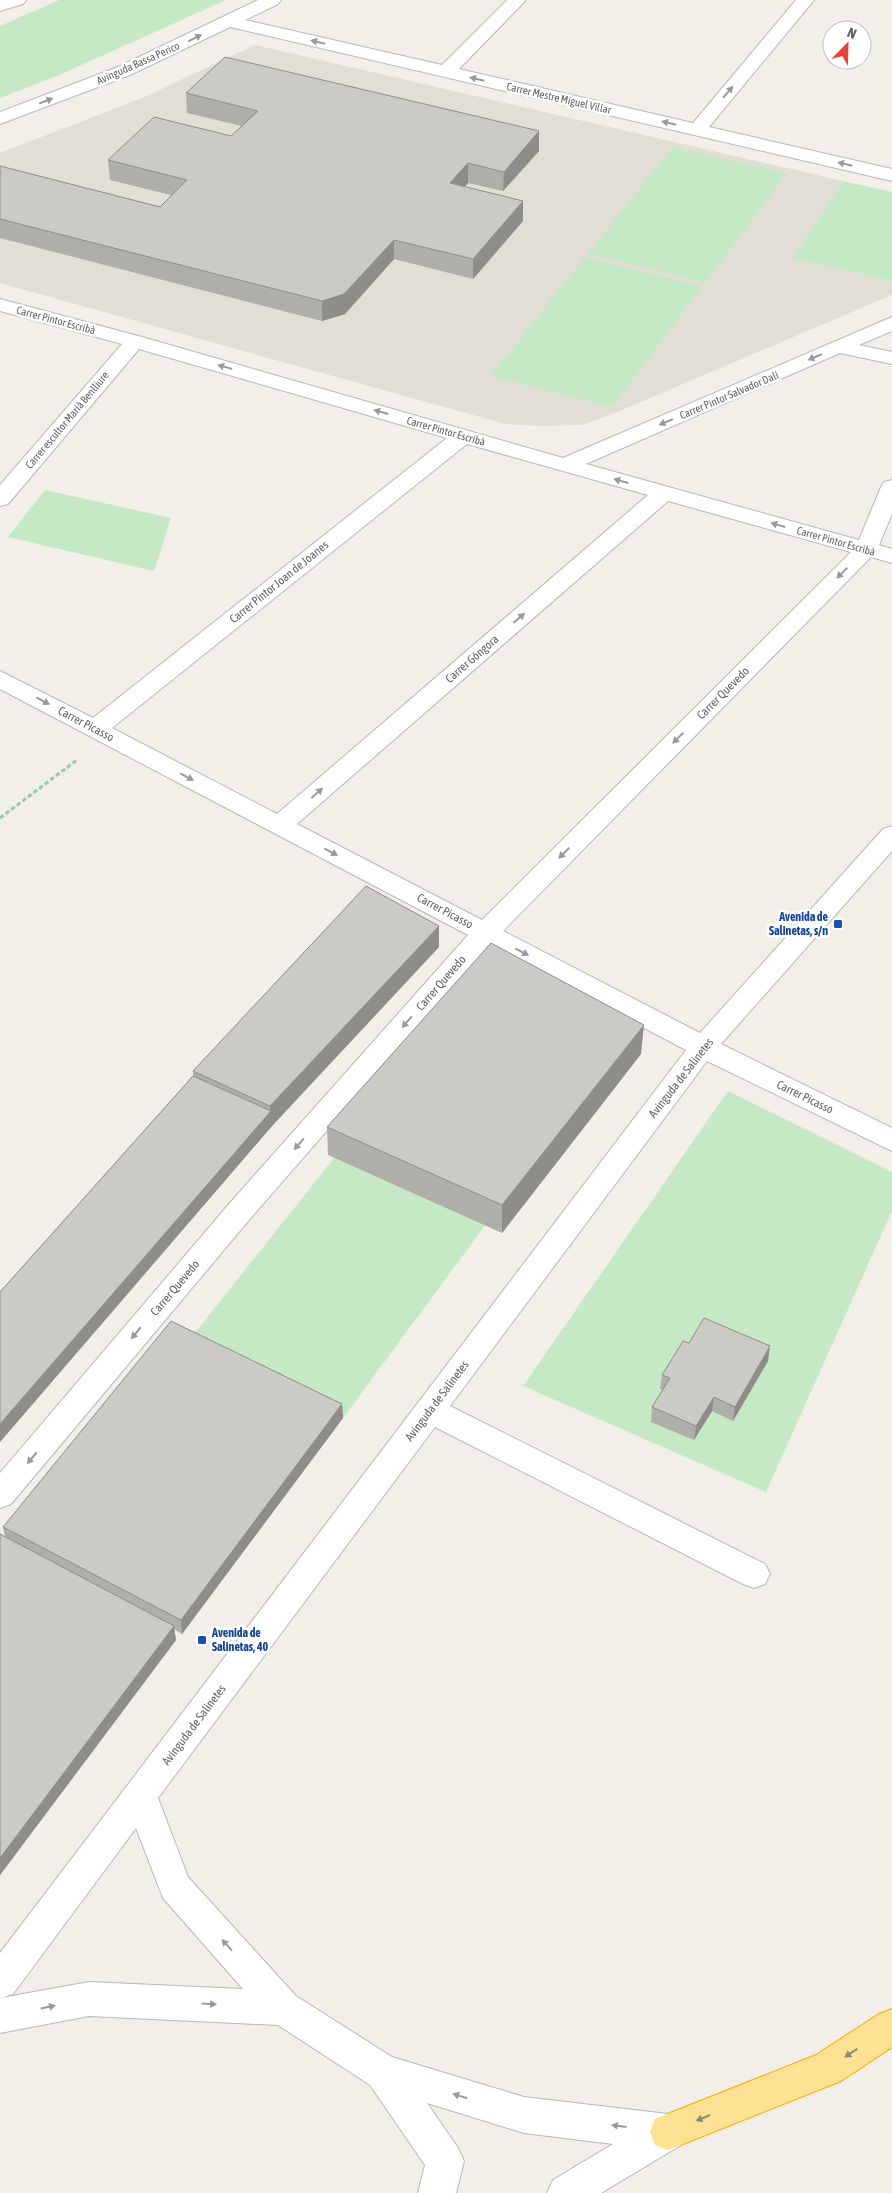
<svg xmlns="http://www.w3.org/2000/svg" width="892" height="2193" font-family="'Asap Condensed',sans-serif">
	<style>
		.education { fill: #e1ded6 }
		.green { fill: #c5e8c5 }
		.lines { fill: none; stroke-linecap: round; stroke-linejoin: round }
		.minor-casing { stroke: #b5b8bc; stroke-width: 2 }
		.highway-casing { stroke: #f9ab00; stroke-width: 2 }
		.path { stroke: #9cc7a9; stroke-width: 3; stroke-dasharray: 4.5 2.5; stroke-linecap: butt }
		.minor { fill: #fff; fill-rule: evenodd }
		.highway { fill: #fde293; fill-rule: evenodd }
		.wall { fill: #afaea9 }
		.shaded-wall { fill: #8f8d8a }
		.building { fill: #cccac5; stroke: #8f8d8a }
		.oneway { fill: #979a9d }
		.oneway2 { fill: #8e8975 }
		.transit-dot { fill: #1a4fb4; stroke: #fff; stroke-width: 2 }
		.labels { text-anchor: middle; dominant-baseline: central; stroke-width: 5; stroke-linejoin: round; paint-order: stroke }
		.far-street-label { font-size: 11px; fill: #5f6368; stroke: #fff }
		.street-label { font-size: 12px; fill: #5f6368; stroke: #fff }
		.transit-label { font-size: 12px; font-weight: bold; fill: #164399; stroke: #fff; text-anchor: end }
	</style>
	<rect width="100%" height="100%" fill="#f1efe8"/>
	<path class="education" d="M255,45L843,181L793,258L892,281V295L610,415L581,425L541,426L505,424L0,283V153L142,98Z"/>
	<path class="green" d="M59,0H226L57,76L0,98V26Z
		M673,147L786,173L706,282L588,253Z
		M843,181L892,192V281L793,258Z
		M585,257L702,286L612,407L491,376Z
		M45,490L171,518L154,571L8,537Z
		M728,1091L892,1172V1211L766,1492L523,1386Z
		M334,1158L486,1224L343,1418L187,1343Z"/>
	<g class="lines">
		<defs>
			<path id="minor" d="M0,0H26L23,4L0,11Z
				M258,0H281L278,4L245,20L442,65L507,0H526L459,69L693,123L796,0H814L709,127L892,169V181L230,27L130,75L0,124V112L118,67Z
				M0,299L142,337L563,458L892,317V331L859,345L892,352V364L840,353L586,464L859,540L881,487L884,482L892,480V514L879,545L892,549V563L871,557L503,931L700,1033L883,829L892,826V851L721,1044L892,1128V1151L707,1061L450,1406L765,1564L770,1574L765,1584L754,1588L743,1584L435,1427L158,1798L188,1877L296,1996L392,2057L524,2097L668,2114L681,2119L686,2132L681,2145L601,2193H547L553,2180L613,2144L524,2133L427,2103L458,2148L464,2161L456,2193H418L425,2165L370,2085L278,2025L89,2016L0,2033V1953L686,1050L488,946L249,1220L11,1504L0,1508V1473L229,1204L468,935L0,689V671L93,718L447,438L139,349L8,504L0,506V485L122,344L0,311ZM467,444L648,495L277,814L112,728ZM668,501L851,552L482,920L297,824ZM136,1828L163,1898L243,1989L89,1982L1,1998L13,1994Z"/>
			<path id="highway" d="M892,2009V2047L841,2081L668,2150L655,2145L650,2132L655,2119L816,2055L879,2014Z"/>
		</defs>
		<use href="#minor" class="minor-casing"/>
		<use href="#highway" class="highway-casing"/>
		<path class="path" d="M0,818L77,760"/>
		<use href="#minor" class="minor"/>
		<use href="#highway" class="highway"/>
	</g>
	<path class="wall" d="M186,93L539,151L503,191L468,183L464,187L523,221L473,279L394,259L345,314L322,321L0,238V166L160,207L171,195L110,180L108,160L231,136L242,126L187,113Z
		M439,926V947L272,1126L0,1442V1292L193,1076V1071Z
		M641,1054L502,1233L328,1155L327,1127Z
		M689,1343L768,1361L733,1421L712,1411L694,1440L651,1422L652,1407L663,1390L660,1389L662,1375Z
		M342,1404L343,1418L182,1634L174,1629L176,1640L0,1875V1534L5,1537L3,1527Z"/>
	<path class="shaded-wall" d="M539,131V151L503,191L504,172Z
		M468,163V183L450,203V183Z
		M523,201V221L473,279V259Z
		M394,240V259L345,314L322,321V301Z
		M439,926V947L272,1126L270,1106Z
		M644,1025L641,1054L502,1233V1205Z
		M271,1111L272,1126L0,1442V1424Z
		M770,1346L768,1361L733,1421L735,1407Z
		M714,1397L712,1411L694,1440L696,1426Z
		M342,1404L343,1418L182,1634L181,1620Z
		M174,1626L176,1640L0,1875V1858Z"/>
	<path class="building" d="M225,57L539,131L504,172L468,163L450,183L523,201L473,259L394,240L344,294L322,301L0,219V166L160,207L187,180L108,160L154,117L231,136L258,111L186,93Z
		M366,886L439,926L270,1106L193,1071Z
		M491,943L644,1025L502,1205L327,1127Z
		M193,1076L271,1111L0,1424V1292Z
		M704,1318L770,1346L735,1407L714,1397L696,1426L652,1407L670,1378L662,1375L683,1341L689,1343Z
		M171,1321L342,1404L181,1620L3,1527Z
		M0,1534L174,1626L0,1858Z"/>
	<defs><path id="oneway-solid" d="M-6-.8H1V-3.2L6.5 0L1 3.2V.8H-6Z" transform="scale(1.25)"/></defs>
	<g class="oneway">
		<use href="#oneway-solid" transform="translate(195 38) rotate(-27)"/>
		<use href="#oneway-solid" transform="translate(318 42) rotate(-167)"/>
		<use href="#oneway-solid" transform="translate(477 79) rotate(-167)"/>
		<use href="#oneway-solid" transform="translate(728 92) rotate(-50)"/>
		<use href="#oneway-solid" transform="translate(46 101) rotate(-21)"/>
		<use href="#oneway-solid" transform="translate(669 123) rotate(-167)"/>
		<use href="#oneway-solid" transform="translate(845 164) rotate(-167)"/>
		<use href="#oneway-solid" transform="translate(815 357) rotate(157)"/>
		<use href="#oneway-solid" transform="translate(225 367) rotate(-164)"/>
		<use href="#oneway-solid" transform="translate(381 412) rotate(-164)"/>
		<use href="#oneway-solid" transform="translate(666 422) rotate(157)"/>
		<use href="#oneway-solid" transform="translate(621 481) rotate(-164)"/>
		<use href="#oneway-solid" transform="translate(778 525) rotate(-164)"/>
		<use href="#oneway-solid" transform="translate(842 573) rotate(135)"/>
		<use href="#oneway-solid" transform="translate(519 618) rotate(-41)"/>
		<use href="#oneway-solid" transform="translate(43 701) rotate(28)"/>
		<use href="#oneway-solid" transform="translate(678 738) rotate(135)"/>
		<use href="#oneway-solid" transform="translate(187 777) rotate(28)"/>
		<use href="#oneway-solid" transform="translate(317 793) rotate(-41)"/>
		<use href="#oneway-solid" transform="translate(331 852) rotate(28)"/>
		<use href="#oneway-solid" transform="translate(564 853) rotate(135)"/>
		<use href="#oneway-solid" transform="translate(522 952) rotate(28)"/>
		<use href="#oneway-solid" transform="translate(407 1022) rotate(131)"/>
		<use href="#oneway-solid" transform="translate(299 1144) rotate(131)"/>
		<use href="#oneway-solid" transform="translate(136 1333) rotate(130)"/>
		<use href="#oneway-solid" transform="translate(32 1458) rotate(130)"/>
		<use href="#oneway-solid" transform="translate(227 1945) rotate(-132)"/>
		<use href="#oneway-solid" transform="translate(209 2004) rotate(3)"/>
		<use href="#oneway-solid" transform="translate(48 2007) rotate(-11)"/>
		<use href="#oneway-solid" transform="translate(460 2096) rotate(-163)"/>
		<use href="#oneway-solid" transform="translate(619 2126) rotate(-173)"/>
	</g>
	<g class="oneway2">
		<use href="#oneway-solid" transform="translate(851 2053) rotate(147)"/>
		<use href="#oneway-solid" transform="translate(703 2118) rotate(158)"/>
	</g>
	<g class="transit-dot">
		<rect x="833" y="919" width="10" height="10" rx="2.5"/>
		<rect x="197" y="1635" width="10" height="10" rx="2.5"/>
	</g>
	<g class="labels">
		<g class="far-street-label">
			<text transform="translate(138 63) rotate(-24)">Avinguda Bassa Perico</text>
			<text transform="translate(559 98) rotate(13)">Carrer Mestre Miguel Villar</text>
			<text transform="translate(56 320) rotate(15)">Carrer Pintor Escribà</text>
			<text transform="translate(729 395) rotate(-23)">Carrer Pintor Salvador Dalí</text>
			<text transform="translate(67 420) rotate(-50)">Carrer escultor Marià Benlliure</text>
			<text transform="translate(446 431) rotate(16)">Carrer Pintor Escribà</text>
			<text transform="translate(836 541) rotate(16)">Carrer Pintor Escribà</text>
		</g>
		<g class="street-label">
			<text transform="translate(279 582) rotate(-39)">Carrer Pintor Joan de Joanes</text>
			<text transform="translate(472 659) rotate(-41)">Carrer Góngora</text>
			<text transform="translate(723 693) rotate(-45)">Carrer Quevedo</text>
			<text transform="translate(86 724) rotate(28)">Carrer Picasso</text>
			<text transform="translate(445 911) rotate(28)">Carrer Picasso</text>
			<text transform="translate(441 983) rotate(-49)">Carrer Quevedo</text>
			<text transform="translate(681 1078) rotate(-52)">Avinguda de Salinetes</text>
			<text transform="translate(805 1097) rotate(26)">Carrer Picasso</text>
			<text transform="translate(175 1288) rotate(-50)">Carrer Quevedo</text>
			<text transform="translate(437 1401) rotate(-53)">Avinguda de Salinetes</text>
			<text transform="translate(194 1725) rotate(-53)">Avinguda de Salinetes</text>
		</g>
		<g class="transit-label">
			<text x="828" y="917">Avenida de<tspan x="828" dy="14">Salinetas, s/n</tspan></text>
			<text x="212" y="1633" text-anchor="start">Avenida de<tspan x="212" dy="14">Salinetas, 40</tspan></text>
		</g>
	</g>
	<g transform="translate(847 45) rotate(23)"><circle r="24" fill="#ffffff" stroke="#bfc1c3"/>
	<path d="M0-4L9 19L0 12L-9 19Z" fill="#ea4335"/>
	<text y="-8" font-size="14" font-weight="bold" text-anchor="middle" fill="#5f6368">N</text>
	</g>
</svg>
